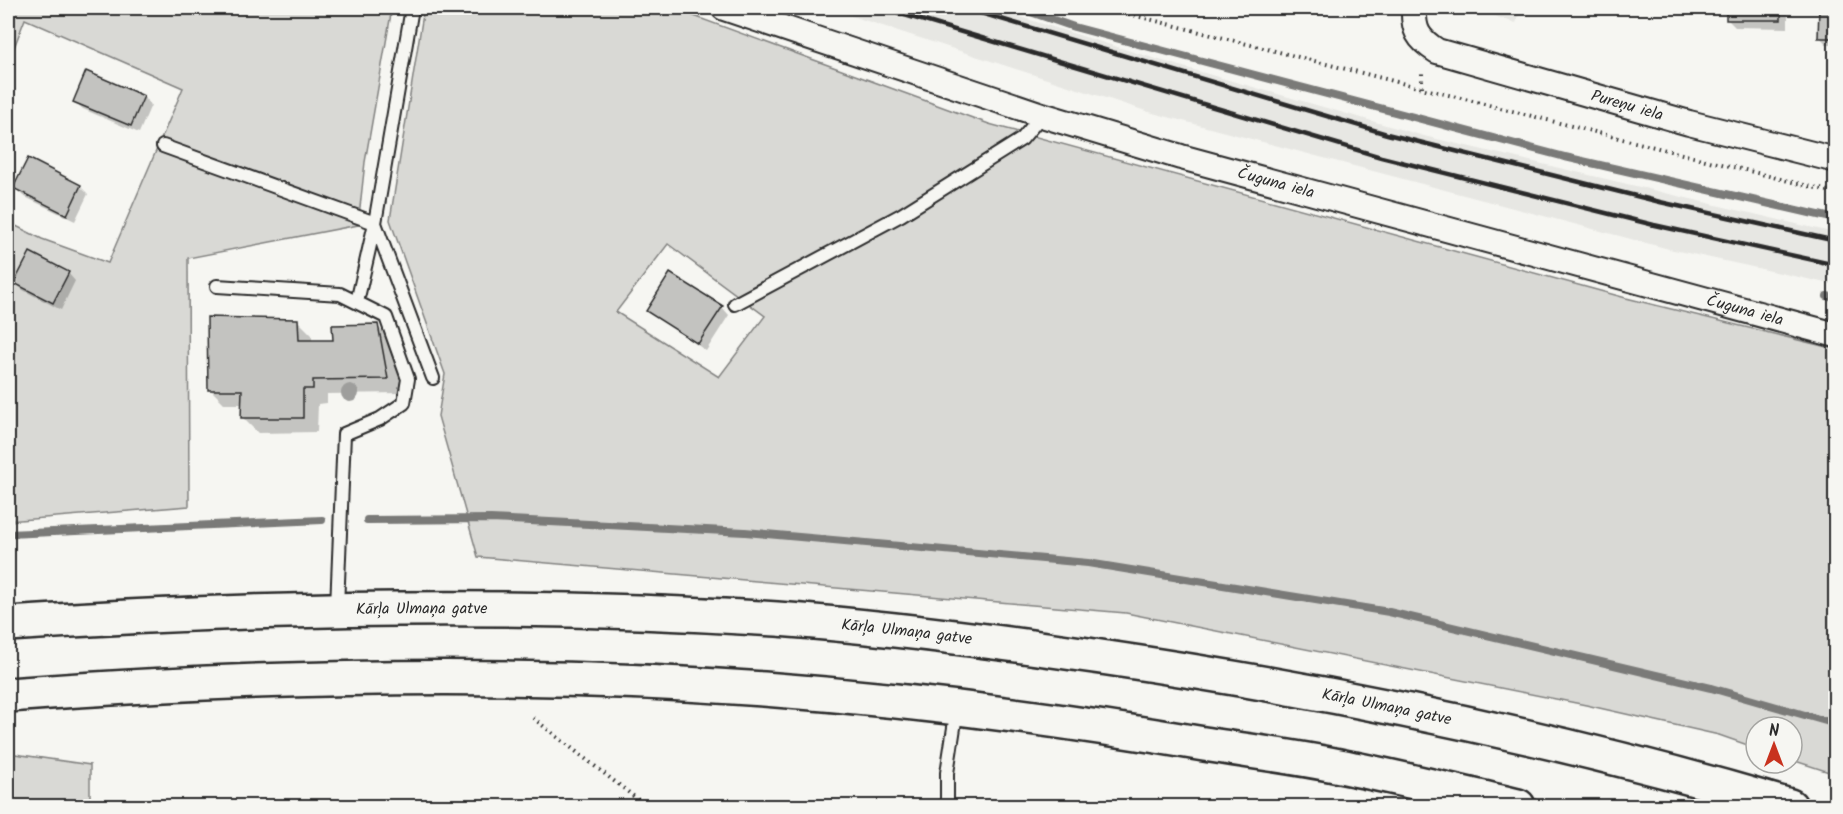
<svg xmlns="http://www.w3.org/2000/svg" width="1843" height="814" font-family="Kalam,sans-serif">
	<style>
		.built { fill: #e7e7e3 }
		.green { fill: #d9d9d5; stroke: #828280; stroke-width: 1.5; fill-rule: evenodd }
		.shadow { fill: #0003 }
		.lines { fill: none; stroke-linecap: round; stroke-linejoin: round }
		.stream { stroke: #7a7a78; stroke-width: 8 }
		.building { fill: #c3c3c0; stroke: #2b2b2b; stroke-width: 1.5 }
		.service-casing { stroke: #2b2b2b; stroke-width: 16 }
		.minor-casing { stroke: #2b2b2b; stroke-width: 28 }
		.trunk-casing { stroke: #2b2b2b; stroke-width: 38 }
		.path { stroke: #2b2b2b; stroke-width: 4; stroke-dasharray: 1.5 4.5; stroke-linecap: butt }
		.service { stroke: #f6f6f2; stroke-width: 12 }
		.minor { stroke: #f6f6f2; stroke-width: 24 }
		.trunk { stroke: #f6f6f2; stroke-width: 33 }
		.rail { stroke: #2b2b2b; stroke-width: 4.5 }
		.tree { fill: #9e9e9c }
		.labels { text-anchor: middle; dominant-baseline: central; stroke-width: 4.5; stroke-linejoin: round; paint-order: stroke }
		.street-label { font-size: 16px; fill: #2b2b2b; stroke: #f6f6f2 }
	</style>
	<rect width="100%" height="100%" fill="#f6f6f2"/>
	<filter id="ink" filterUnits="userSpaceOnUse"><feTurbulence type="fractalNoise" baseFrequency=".0167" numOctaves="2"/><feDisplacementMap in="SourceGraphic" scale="12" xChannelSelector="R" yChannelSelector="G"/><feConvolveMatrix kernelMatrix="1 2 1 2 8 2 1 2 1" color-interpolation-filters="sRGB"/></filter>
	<g filter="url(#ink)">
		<path class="built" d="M827,8H991L1166,62L1424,136L1835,233V285L1669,249L1149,112Z
			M1470,8H1521L1516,23Z"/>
		<path class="green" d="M8,8H392L365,162L358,225L188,258L189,506L8,521V222L42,239L108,263L183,88L25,19L8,63Z
			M424,8H672L989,124L1626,298L1835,349V774L1792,760V727H1756V748L1719,735L1586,705L1126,613L478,557L438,416L445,374L390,220ZM668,244L765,316L719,377L616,312Z
			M8,753L90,765V806H8Z"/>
		<path class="shadow" d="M1727,8H1788V28L1735,27L1727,19Z
			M1820,8H1836V45H1827L1820,37Z
			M87,73L144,97L151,105L139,133L83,109L75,102Z
			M80,186L88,194L75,221L23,196L15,188Z
			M68,273L75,281L61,310L23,290L15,283Z
			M722,307L729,315L706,351L648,310Z
			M297,320L312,335V342H334L377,326L392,340L402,393L327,394V403L318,404L317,432L258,433L243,418V404H225L210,389Z"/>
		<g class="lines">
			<path class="stream" d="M1019,8L1074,27L1565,157L1836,219
				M1827,296L1836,298
				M367,520L491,519L745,532L1088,563L1389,612L1711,688L1836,724
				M8,534L322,520"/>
		</g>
		<path class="building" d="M1726,8H1781V20H1726Z
			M1819,8H1836V38H1818Z
			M86,71L144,96L131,126L73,102Z
			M28,158L81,185L67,215L13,188Z
			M30,252L69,272L53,303L14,283Z
			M670,273L723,306L698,344L646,311Z
			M207,317L298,319L299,340H333L332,325L378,324L388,379L313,380V389H303V418H241L242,390H208Z"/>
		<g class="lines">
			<defs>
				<path id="service" d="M163,146L375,223L433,378
					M217,286L340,294L386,317L408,379L404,403L380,419L344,434L337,607
					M357,302L375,223L412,8
					M735,304L901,215L1022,139L1042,115
					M947,806V773L957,708"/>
				<g id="minor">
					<path id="s1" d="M724,8L1042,115L1181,157L1836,335"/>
					<path id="s2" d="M1414,8C1413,30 1418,39 1437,51L1689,123L1836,160"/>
				</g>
				<g id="trunk">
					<path id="s3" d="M8,624C264,607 520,602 777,619C885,627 993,641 1101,657C1333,691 1564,739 1790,806"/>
					<path d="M8,695C259,676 512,670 764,689C911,700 1058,719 1204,744C1254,752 1305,758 1354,769C1409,780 1464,794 1518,806"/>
				</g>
			</defs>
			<use href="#service" class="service-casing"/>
			<use href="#minor" class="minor-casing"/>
			<use href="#trunk" class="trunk-casing"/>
			<path class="path" d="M1105,8L1836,193
				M1422,87V70
				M533,718L646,806"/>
			<use href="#service" class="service"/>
			<use href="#minor" class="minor"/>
			<use href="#trunk" class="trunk"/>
			<path class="rail" d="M881,8L1381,157L1654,225L1836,265
				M964,8L1387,134L1660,202L1836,241"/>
		</g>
		<circle class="tree" cx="350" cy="393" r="9"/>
	</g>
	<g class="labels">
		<g class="street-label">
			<text stroke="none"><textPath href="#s2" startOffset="250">Pureņu iela</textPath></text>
			<text stroke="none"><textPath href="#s1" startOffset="579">Čuguna iela</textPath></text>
			<text stroke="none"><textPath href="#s1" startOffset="1065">Čuguna iela</textPath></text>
			<text stroke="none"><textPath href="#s3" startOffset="414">Kārļa Ulmaņa gatve</textPath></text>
			<text stroke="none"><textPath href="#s3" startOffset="900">Kārļa Ulmaņa gatve</textPath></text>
			<text stroke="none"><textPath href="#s3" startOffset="1386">Kārļa Ulmaņa gatve</textPath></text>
		</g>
	</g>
	<rect width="1843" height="814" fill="none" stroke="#f6f6f2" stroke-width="30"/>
	<rect x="15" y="15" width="1813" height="784" fill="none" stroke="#2b2b2b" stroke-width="2" filter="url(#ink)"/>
	<g transform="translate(1774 745)"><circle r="28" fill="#f6f6f2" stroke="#a5a5a2" stroke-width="1.5"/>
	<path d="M0-4.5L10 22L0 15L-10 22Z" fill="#c8321e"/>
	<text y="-9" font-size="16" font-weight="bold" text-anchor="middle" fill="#2b2b2b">N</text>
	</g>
</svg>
